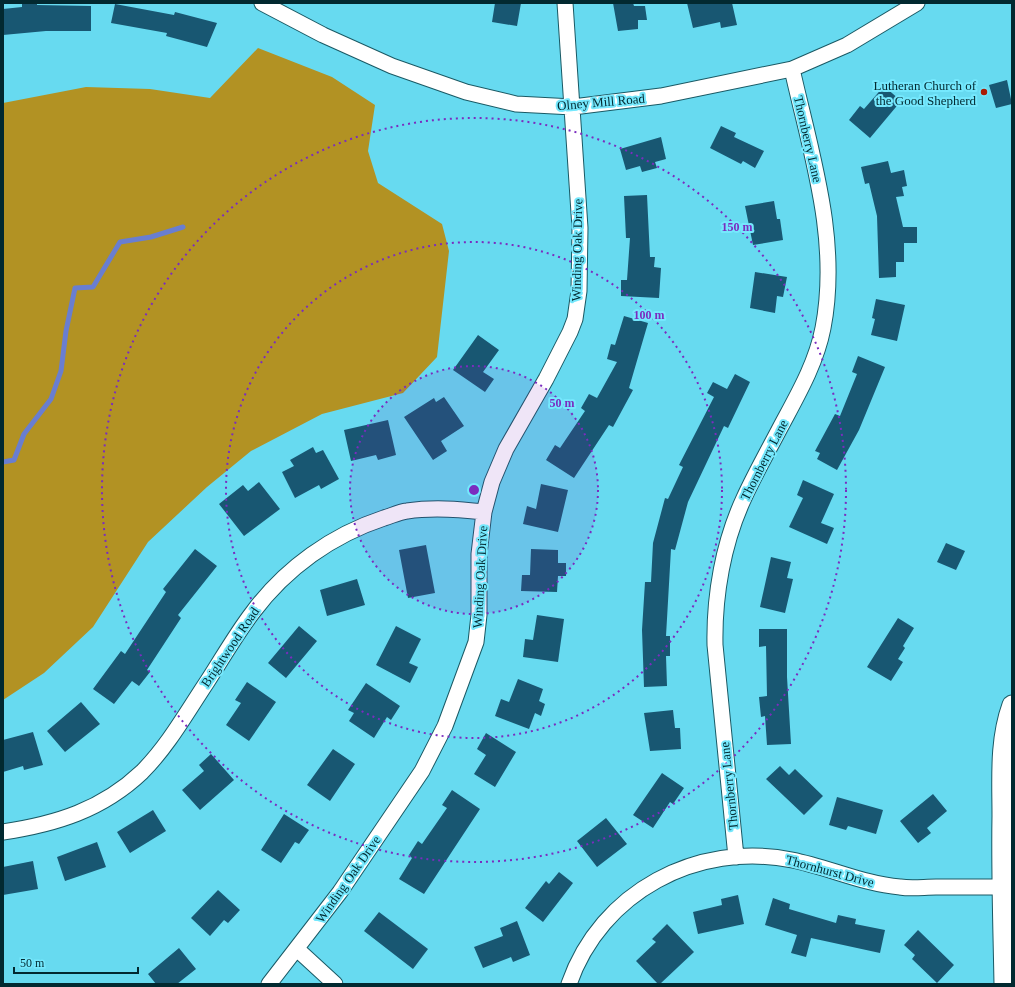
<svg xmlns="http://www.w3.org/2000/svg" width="1015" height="987" font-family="Georgia,serif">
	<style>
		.forest { fill: #b29223 }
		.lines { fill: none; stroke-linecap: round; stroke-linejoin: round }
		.stream { stroke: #697ed0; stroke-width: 5 }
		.building { fill: #185772 }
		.minor-casing { stroke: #1a5964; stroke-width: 17 }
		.tertiary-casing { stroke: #1a5964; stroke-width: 21 }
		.minor { stroke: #fff; stroke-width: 15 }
		.tertiary { stroke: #fff; stroke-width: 19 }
		.ring { fill: none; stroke: #7b2cbf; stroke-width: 2; stroke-dasharray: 2 4 }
		.poi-dot { fill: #aa1b04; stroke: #75e8fd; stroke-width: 1.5 }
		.labels { text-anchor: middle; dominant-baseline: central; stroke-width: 4; stroke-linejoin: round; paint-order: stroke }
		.poi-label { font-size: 13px; fill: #022930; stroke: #75e8fd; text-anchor: end }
		.street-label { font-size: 13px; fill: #022930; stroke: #75e8fd }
		.centre { fill: #7b2cbf; stroke: #75e8fd; stroke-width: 2 }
		.ring-label { font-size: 12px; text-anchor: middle; font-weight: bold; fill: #7b2cbf; stroke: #75e8fd; stroke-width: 4; stroke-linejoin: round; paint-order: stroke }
	</style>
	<rect width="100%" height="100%" fill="#67daf0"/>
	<path class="forest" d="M258,48L332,77L375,105L368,151L378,183L442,224L449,251L437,357L403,393L322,414L251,451L207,487L148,542L93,627L44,673L3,700V103L86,87L150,89L210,98Z"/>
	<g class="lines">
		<path class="stream" d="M3,462L14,460L24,434L51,399L61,371L66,331L75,288L93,287L120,242L151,237L183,227"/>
	</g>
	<path class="building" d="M22,3H37V5L91,6V31H46L3,35V9L22,7Z
		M495,3H521L517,26L492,22Z
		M613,3H633L634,6H645L647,20H638V29L618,31Z
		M687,3H732L737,25L721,28L720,22L693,28Z
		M115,4L174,15L175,12L217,23L207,47L166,36L167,33L111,23Z
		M1007,80L1012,104L996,108L989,85Z
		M884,86L901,101L870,138L849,120L860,106L864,109Z
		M721,126L736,133L734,137L764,151L755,168L743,161L741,164L710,148Z
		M661,137L666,159L655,162L657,168L642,172L640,166L626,170L620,149Z
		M888,161L891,173L904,170L907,186L902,187L904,196L896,197L903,227H917V243H904V262H896V277L879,278L877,216L869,183L865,184L861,167Z
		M647,195L650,257H655L654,267L661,268L659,298L621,296V280H627L630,238H626L624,196Z
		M774,201L777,219H780L783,240L753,245L745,206Z
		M755,272L787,277L783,297L777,296L775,313L750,308Z
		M876,299L905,305L897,341L871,335L875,319L872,318Z
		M624,316L648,323L629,388L633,390L613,427L609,425L574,478L546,460L555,445L560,448L585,411L581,408L589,394L597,398L617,362L607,359L611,344L615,345Z
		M478,335L499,350L483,372L494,379L485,392L453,370Z
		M858,356L885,367L859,430L837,470L817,459L820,453L815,451L835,414L840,416L857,374L852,372Z
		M735,374L750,382L728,428L724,426L688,502L675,550L671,549L666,636H670V656H666L667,686L644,687L642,630L645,582H651L653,543L665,498L668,499L683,467L679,465L714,397L707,393L713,382L727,389Z
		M444,397L464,426L441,441L447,451L433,460L404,417L434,398L436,402Z
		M388,420L396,455L378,460L376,455L351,461L344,430Z
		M313,447L316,453L323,450L339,479L321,489L319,485L295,498L282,472L294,466L290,460Z
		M803,480L834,494L821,523L834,528L827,544L789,527L803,498L797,495Z
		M259,482L280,509L244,536L219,504L243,485L248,491Z
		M541,484L568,490L558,532L523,524L527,506L536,509Z
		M946,543L965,551L956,570L937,562Z
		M426,545L435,593L408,598L399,550Z
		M195,549L217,566L178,615L181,618L147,670L150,672L139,686L132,681L114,704L93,689L121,651L125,654L166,592L163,589Z
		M531,549L558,550V563H566V576H558L557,592L521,591L522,575H530Z
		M771,557L791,562L787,578L793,579L785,613L760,607Z
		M357,579L365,605L327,616L320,590Z
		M537,615L564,619L558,662L523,657L525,639L533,640Z
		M898,618L914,628L903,646L905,648L898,659L903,662L891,681L867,667Z
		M299,626L317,641L286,678L268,663Z
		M396,626L421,639L409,663L418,667L410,683L376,665Z
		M759,629H787V677L791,744L767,745L765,716L761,717L759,697L767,696L766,646L759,647Z
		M518,679L543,689L539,701L545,704L541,716L535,713L529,729L495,716L501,699L509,702Z
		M247,682L276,702L249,741L226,725L241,703L235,700Z
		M366,683L400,706L391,720L387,717L374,738L349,721L354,713L348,710Z
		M81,702L100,724L65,752L47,731Z
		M673,710L675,728H680L681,749L650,751L644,713Z
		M33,732L43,765L24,770L23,766L3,772V740Z
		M486,733L516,752L495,787L474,774L486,755L477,749Z
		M333,749L355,764L330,801L307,785Z
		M211,754L234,780L200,810L182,790L204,771L199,765Z
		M780,766L789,775L795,769L823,796L804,815L766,779Z
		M662,773L684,788L673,804L670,802L653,828L633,815Z
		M452,790L480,809L424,894L399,879L412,858L409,855L418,841L422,844L447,808L442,805Z
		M933,794L947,811L927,828L931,833L918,843L900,821Z
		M837,797L883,810L876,834L848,826L846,830L829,825Z
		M153,810L166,831L130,853L117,832Z
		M284,814L309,830L299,844L295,842L281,863L261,850Z
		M606,818L627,844L597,867L577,841Z
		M97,842L106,867L65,881L57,857Z
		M33,861L38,889L3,895V867Z
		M559,872L573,883L543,922L525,908L546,881L549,884Z
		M218,890L240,910L228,923L224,920L210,936L191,918Z
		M738,895L744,924L698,934L693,912L722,905L721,899Z
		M773,898L790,904L789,909L836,923L838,915L856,919L855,924L885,930L880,953L811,938L806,957L791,953L797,935L765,925Z
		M379,912L428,949L413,969L364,931Z
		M517,921L530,955L513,962L511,957L483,968L474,947L503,936L500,928Z
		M667,924L694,952L660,984H658L636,961L656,942L652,939Z
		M918,930L954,965L937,983L912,959L915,955L904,945Z
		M179,948L196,969L177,984H156L148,974Z"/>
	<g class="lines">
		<defs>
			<path id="minor" d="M262,3L323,35L392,66L466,92L516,104L573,107L661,96L792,69L847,45L917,3
				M3,832C56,824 102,810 142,772C168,746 187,712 207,682C222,659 236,634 253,612C286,568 332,535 384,518C391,516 399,512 407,511C433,507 458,509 484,512
				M736,857L715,645C714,596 723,543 744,498C755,474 768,451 780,428C797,396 816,364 823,328C840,240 811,154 792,69
				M298,950L335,984
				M269,984L340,892L422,771L445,726L476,642L479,615V554L484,512L492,482L506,449L546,379L570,332L575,319L579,291L580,228L565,3
				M569,984C601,892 697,841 792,860C828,867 863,884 900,887C912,889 924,887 936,887C962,887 987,887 1012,887"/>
			<path id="tertiary" d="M1004,984C1003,928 1001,872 1002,816C1002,778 999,741 1012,705"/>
		</defs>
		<use href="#minor" class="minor-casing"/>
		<use href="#tertiary" class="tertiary-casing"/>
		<use href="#minor" class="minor"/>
		<use href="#tertiary" class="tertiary"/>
	</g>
	<circle cx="474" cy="490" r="124" fill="#7b2cbf" fill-opacity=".12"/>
	<g class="ring">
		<circle cx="474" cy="490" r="124"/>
		<circle cx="474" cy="490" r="248"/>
		<circle cx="474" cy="490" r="372"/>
	</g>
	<circle class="poi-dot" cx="984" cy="92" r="4"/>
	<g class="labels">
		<g class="poi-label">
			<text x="976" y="85">Lutheran Church of<tspan x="976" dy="15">the Good Shepherd</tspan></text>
		</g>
		<g class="street-label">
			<text transform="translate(601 102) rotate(-5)">Olney Mill Road</text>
			<text transform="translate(808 139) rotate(77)">Thornberry Lane</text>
			<text transform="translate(577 250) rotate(-89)">Winding Oak Drive</text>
			<text transform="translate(764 460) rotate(-63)">Thornberry Lane</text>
			<text transform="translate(480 577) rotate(-87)">Winding Oak Drive</text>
			<text transform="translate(230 647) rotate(-56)">Brightwood Road</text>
			<text transform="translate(729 786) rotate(-96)">Thornberry Lane</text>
			<text transform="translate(830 871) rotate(15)">Thornhurst Drive</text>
			<text transform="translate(348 879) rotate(-55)">Winding Oak Drive</text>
		</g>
	</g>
	<circle cx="474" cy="490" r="6" class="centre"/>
	<g class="ring-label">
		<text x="737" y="231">150 m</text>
		<text x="649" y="319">100 m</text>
		<text x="562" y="407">50 m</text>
	</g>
	<rect width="1015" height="987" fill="none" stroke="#022930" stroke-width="8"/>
	<path d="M14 967v6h124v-6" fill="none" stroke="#022930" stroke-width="2"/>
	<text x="20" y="967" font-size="12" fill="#022930" stroke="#75e8fd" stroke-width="3" paint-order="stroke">50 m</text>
</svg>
